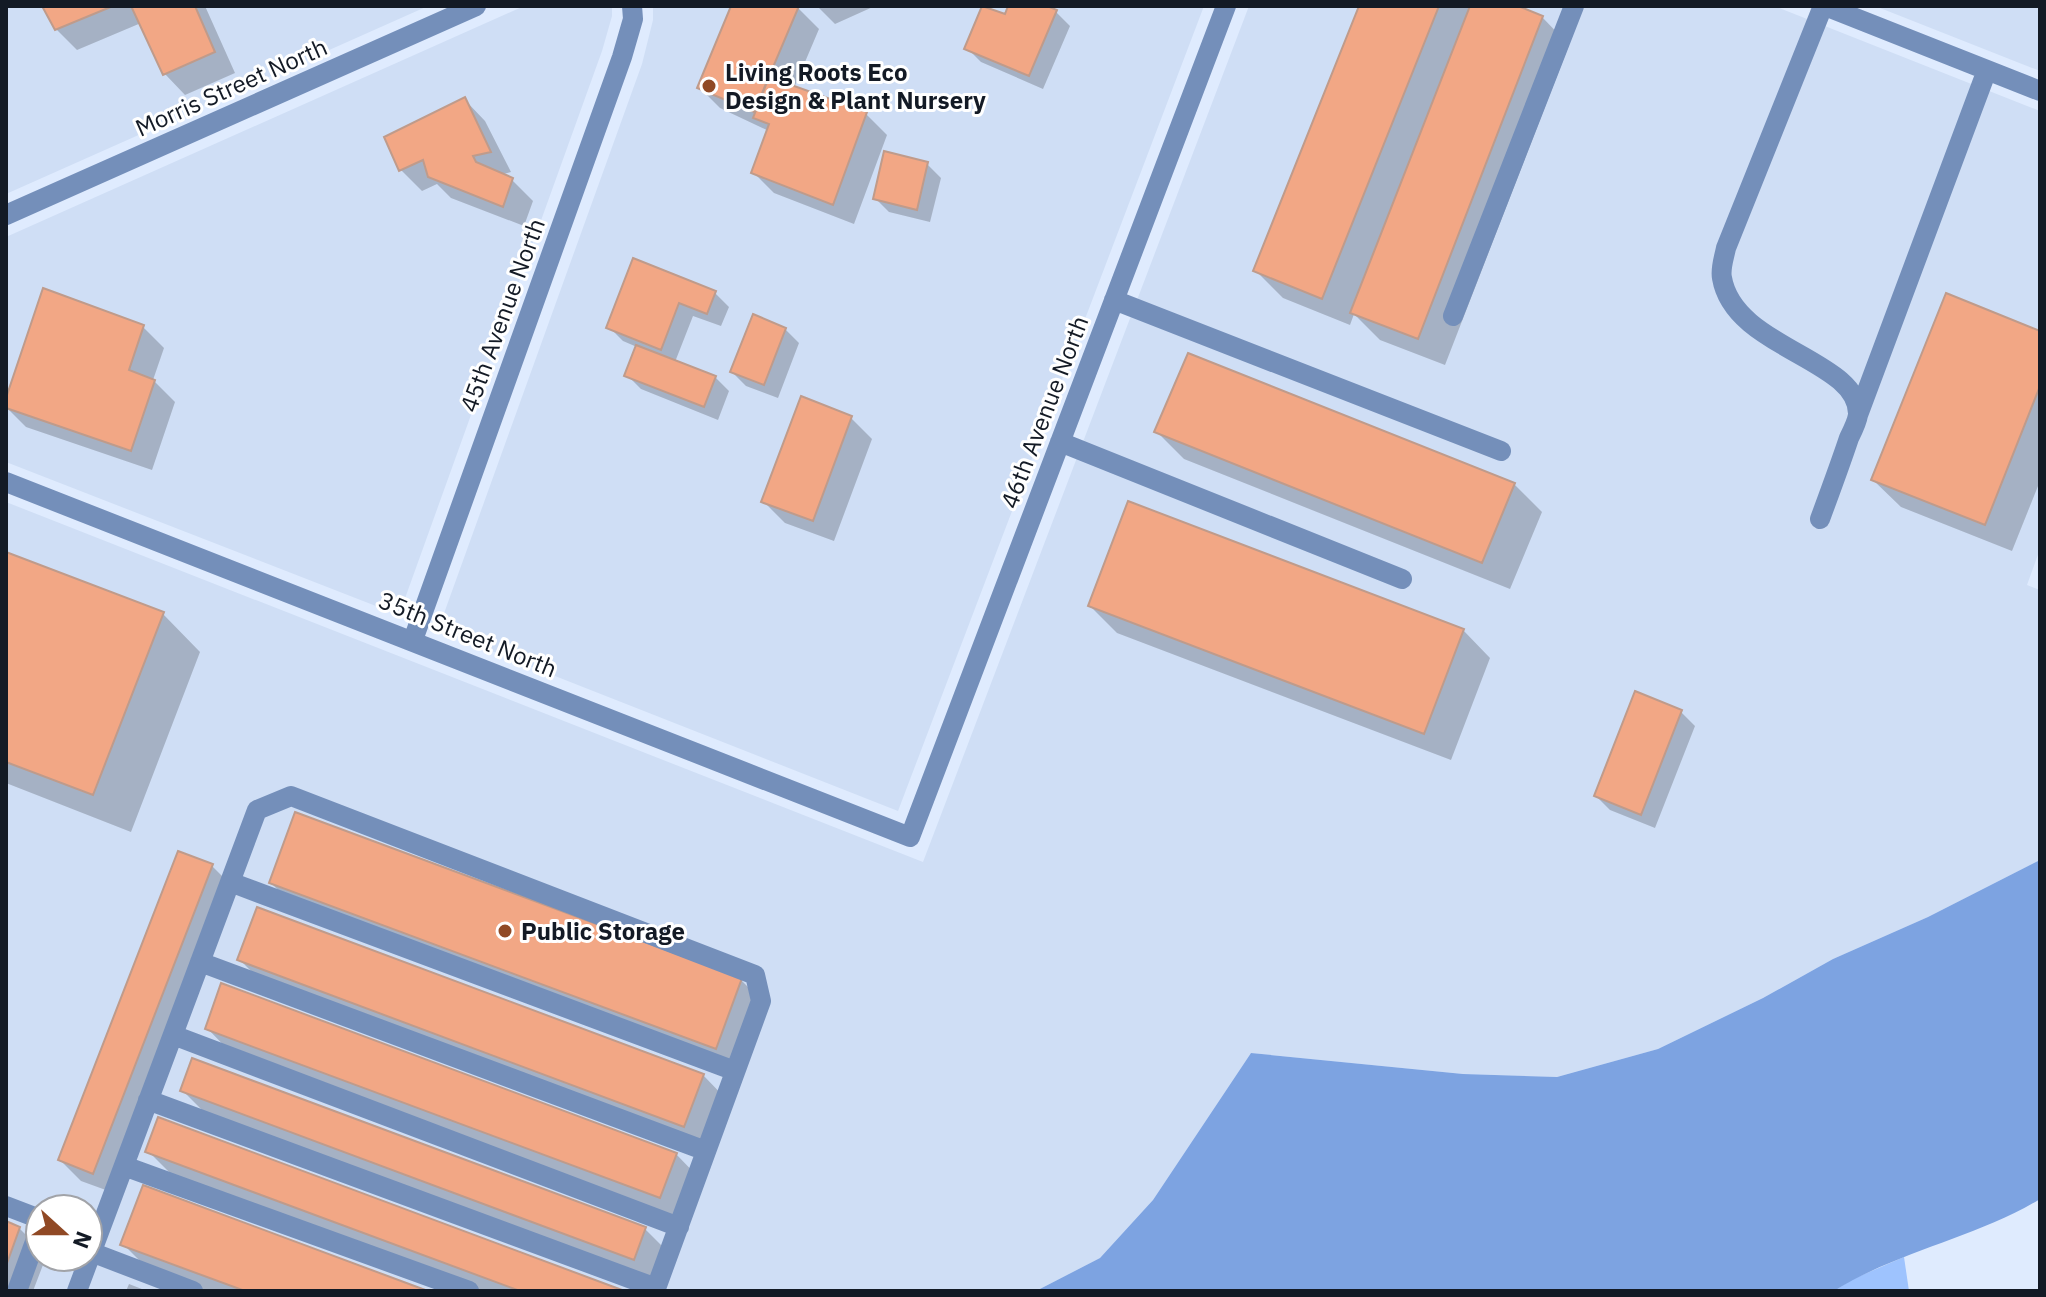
<svg xmlns="http://www.w3.org/2000/svg" width="2046" height="1297" font-family="'IBM Plex Sans',sans-serif">
	<style>
		.built { fill: #cfdef5; fill-rule: evenodd }
		.green { fill: #9ec3fe }
		.water { fill: #7da3e1 }
		.shadow { fill: #0003 }
		.building { fill: #f2a785; stroke: #bf9b8b; stroke-width: 2 }
		.lines { fill: none; stroke-linecap: round; stroke-linejoin: round }
		.minor { stroke: #748fba; stroke-width: 20 }
		.poi-dot { fill: #904925; stroke: #fff; stroke-width: 3 }
		.labels { text-anchor: middle; dominant-baseline: central; stroke-width: 6; stroke-linejoin: round; paint-order: stroke }
		.poi-label { font-size: 24px; font-weight: bold; fill: #131a25; stroke: #fff; text-anchor: start }
		.street-label { font-size: 24px; fill: #131a25; stroke: #fff }
	</style>
	<rect width="100%" height="100%" fill="#dfebfe"/>
	<path class="built" d="M6,6H428L6,194Z
		M524,6H612V16L602,51L399,615L6,462V237Z
		M653,6H1204L898,811L438,630L642,64L653,20Z
		M1249,6H1774L2040,111V549L2027,585L2040,590V860L1928,917L1833,959L1763,998L1658,1049L1557,1077L1463,1074L1251,1053L1153,1200L1100,1258L1036,1291H6V502L923,862ZM40,1209H88V1257H40Z
		M1875,6H2040V71Z"/>
	<path class="green" d="M1904,1257L1909,1291H1834L1853,1279Z"/>
	<path class="water" d="M2040,860V1199C1976,1238 1898,1251 1834,1291H1036L1100,1258L1153,1200L1251,1053L1463,1074L1557,1077L1658,1049L1763,998L1833,959L1928,917Z"/>
	<path class="shadow" d="M44,6H205L235,73L185,95L165,74L141,23L77,50L56,29Z
		M734,6L798,8L819,29L794,88L866,114L887,135L854,224L774,193L753,172L769,131L720,108L699,87Z
		M817,6H875L835,24Z
		M1010,6H1042L1056,12L1070,26L1043,89L981,62L967,48L1006,17Z
		M1361,6H1467L1471,9L1472,6H1512L1542,17L1569,45L1445,365L1380,340L1354,314L1350,325L1283,298L1256,271Z
		M465,100L485,121L511,172L500,175L512,180L533,201L524,226L451,198L437,184L422,191L401,170Z
		M927,164L941,178L930,222L889,212L875,198Z
		M634,261L715,293L729,307L721,326L693,316L675,362L715,377L729,391L718,420L641,389L627,375L637,347L623,341L609,327Z
		M143,327L164,348L153,380L175,402L152,470L26,427L6,407V404Z
		M785,329L799,343L778,398L746,386L732,372Z
		M2040,333V481L2012,551L1901,507L1873,480Z
		M851,418L872,439L834,541L785,523L764,502Z
		M1157,432L1514,484L1542,512L1510,589L1184,459Z
		M6,554L163,614L200,652L131,832L6,783Z
		M1090,606L1463,630L1490,658L1451,760L1117,633Z
		M1681,712L1695,726L1655,828L1610,810L1596,796Z
		M179,853L212,866L233,887L114,1193L81,1181L60,1160Z
		M271,883L741,980L768,1007L743,1075L298,910Z
		M240,960L703,1075L730,1103L711,1153L267,987Z
		M207,1028L676,1154L703,1182L687,1224L234,1056Z
		M193,1061L645,1229L666,1250L655,1280L203,1111L182,1090Z
		M148,1151L620,1291H478L175,1178Z
		M6,1223L19,1228L40,1249V1257H46L33,1291H6Z
		M123,1244L423,1291H203L150,1271Z
		M129,1284L147,1291H126Z"/>
	<path class="building" d="M42,6H113L55,30Z
		M131,6H195L215,52L163,75Z
		M731,6H799L754,112L697,88Z
		M982,6L1005,14L1008,6H1047L1057,10L1029,76L964,49Z
		M1359,6H1439L1322,299L1253,271Z
		M1470,6H1518L1543,16L1418,339L1350,313Z
		M769,77L867,112L833,205L751,173L769,124L753,118Z
		M465,97L491,152L473,156L476,162L513,178L503,207L428,177L423,160L399,171L384,137Z
		M884,151L928,162L917,210L873,199Z
		M633,258L716,291L707,314L679,303L661,350L606,328Z
		M43,288L144,325L129,370L155,380L131,451L6,408V398Z
		M1946,293L2040,331V386L1985,525L1871,480Z
		M753,314L786,328L764,385L730,372Z
		M636,345L716,376L704,407L624,376Z
		M1188,353L1515,483L1482,563L1154,432Z
		M801,396L852,416L813,521L761,502Z
		M1128,501L1464,629L1424,734L1088,606Z
		M6,552L164,612L93,795L6,762Z
		M1635,691L1682,710L1641,815L1594,796Z
		M295,812L742,978L716,1049L269,883Z
		M178,851L213,864L93,1174L58,1160Z
		M257,907L704,1074L684,1127L237,960Z
		M221,983L677,1153L660,1198L205,1029Z
		M192,1058L646,1227L634,1260L180,1091Z
		M158,1117L622,1290V1291H520L145,1152Z
		M143,1185L428,1291H245L120,1245Z
		M6,1221L20,1227L6,1266Z"/>
	<g class="lines">
		<path class="minor" d="M1825,6L2040,91
			M6,215L476,6
			M1114,300L1501,451
			M1453,316L1574,6
			M1858,415L1987,70
			M1060,442L1402,579
			M6,482L910,837L1226,6
			M1820,519C1830,492 1840,465 1849,438C1852,432 1857,422 1858,415C1860,359 1734,349 1722,278C1720,269 1724,258 1726,248L1823,6
			M413,640L622,57L633,19L632,6
			M230,882L735,1071
			M200,962L706,1151
			M173,1035L679,1227
			M148,1100L656,1288
			M124,1166L469,1291
			M6,1206L40,1219
			M91,1252L193,1291
			M17,1291L40,1228
			M77,1291L257,810L291,796L755,975L761,1001L655,1291"/>
	</g>
	<g class="poi-dot">
		<circle cx="709" cy="86" r="8"/>
		<circle cx="505" cy="931" r="8"/>
	</g>
	<g class="labels">
		<g class="poi-label">
			<text x="725" y="72">Living Roots Eco<tspan x="725" dy="28">Design &amp; Plant Nursery</tspan></text>
			<text x="521" y="931">Public Storage</text>
		</g>
		<g class="street-label">
			<text transform="translate(231 87) rotate(-24)">Morris Street North</text>
			<text transform="translate(502 315) rotate(-70)">45th Avenue North</text>
			<text transform="translate(1044 412) rotate(-69)">46th Avenue North</text>
			<text transform="translate(468 634) rotate(22)">35th Street North</text>
		</g>
	</g>
	<rect width="2046" height="1297" fill="none" stroke="#131a25" stroke-width="16"/>
	<g transform="translate(64 1233) rotate(111)"><circle r="38" fill="#ffffff" stroke="#a1a3a8" stroke-width="2"/>
	<path d="M0-6L14 30L0 20L-14 30Z" fill="#904925"/>
	<text y="-12" font-size="22" font-weight="bold" text-anchor="middle" fill="#131a25">N</text>
	</g>
</svg>
